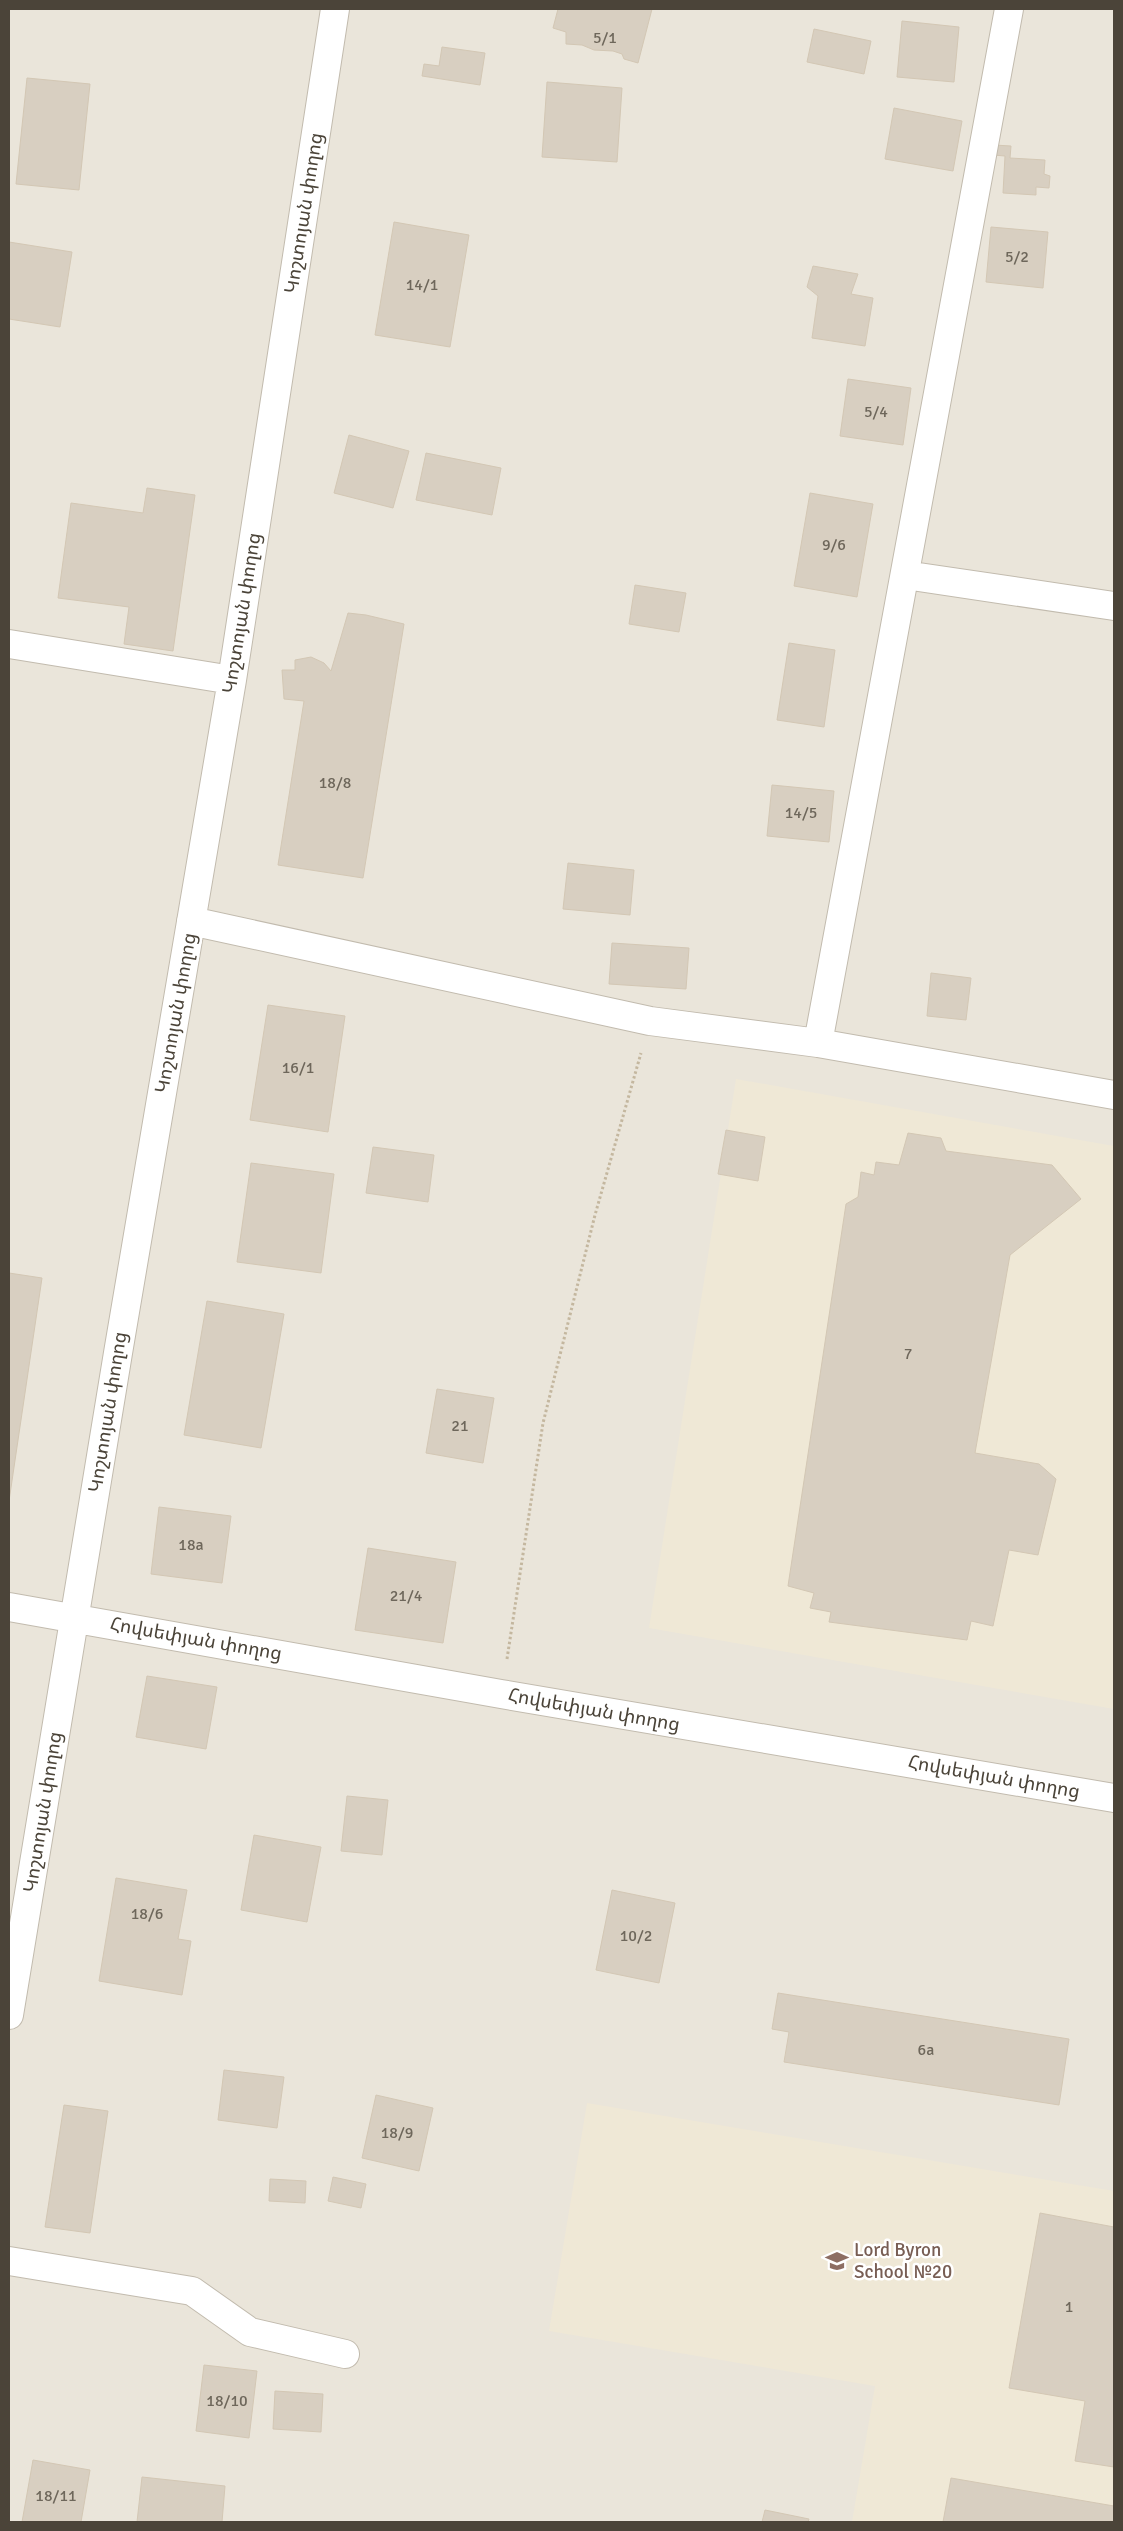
<svg xmlns="http://www.w3.org/2000/svg" width="1123" height="2531" font-family="Signika,'Noto Sans Armenian',sans-serif">
	<style>
		.residential { fill: #eae5da }
		.education { fill: #efe8d6 }
		.building { fill: #d8cfc1; stroke: #d3c7b4 }
		.lines { fill: none; stroke-linecap: round; stroke-linejoin: round }
		.minor-casing { stroke: #c2bbae; stroke-width: 30 }
		.path { stroke: #c4b79f; stroke-width: 3; stroke-dasharray: 2.5 2.5; stroke-linecap: butt }
		.minor { stroke: #fff; stroke-width: 28 }
		.labels { text-anchor: middle; dominant-baseline: central; stroke-width: 5; stroke-linejoin: round; paint-order: stroke }
		.number-label { font-size: 16px; fill: #6e675b }
		.street-label { font-size: 19px; fill: #4b4439; stroke: #fff }
		.education-label { font-size: 19px; fill: #785e54; stroke: #fff; text-anchor: start }
	</style>
	<rect width="100%" height="100%" fill="#f6f3ec"/>
	<path class="residential" d="M9,9H1114V2522H9Z"/>
	<path class="education" d="M736,1079L1114,1146V1709L649,1628Z
		M587,2103L1114,2191V2522H852L875,2386L549,2331Z"/>
	<path class="building" d="M558,9H652L638,63L624,59L622,54L613,51L594,50L582,45L566,44V32L553,28Z
		M902,21L959,27L954,82L897,77Z
		M814,29L871,41L864,74L807,62Z
		M442,47L485,53L480,85L422,76L424,64L439,66Z
		M27,78L90,84L79,190L16,184Z
		M547,82L622,88L617,162L542,157Z
		M894,108L962,121L953,171L885,159Z
		M994,145L1011,146L1010,158L1045,160L1044,174L1050,176L1049,188L1036,187V195L1003,193L1005,156L993,155Z
		M394,222L469,235L450,347L375,335Z
		M991,227L1048,232L1043,288L986,282Z
		M9,242L72,252L60,327L9,319Z
		M813,266L858,274L851,294L873,298L865,346L812,338L818,296L807,287Z
		M848,379L911,388L903,445L840,436Z
		M349,435L409,451L393,508L334,493Z
		M426,453L501,468L492,515L416,500Z
		M147,488L195,495L173,651L124,644L129,607L58,598L71,503L143,513Z
		M810,493L873,504L857,597L794,586Z
		M635,585L686,593L679,632L629,624Z
		M348,613L366,615L404,624L363,878L278,865L304,701L284,699L282,670H295V660L311,657L324,663L331,671Z
		M789,643L835,650L824,727L777,720Z
		M772,785L834,791L829,842L767,836Z
		M568,863L634,870L630,915L563,909Z
		M612,943L689,948L686,989L609,984Z
		M931,973L971,978L966,1020L927,1016Z
		M268,1005L345,1016L328,1132L250,1120Z
		M726,1130L765,1137L758,1181L718,1174Z
		M908,1133L941,1138L946,1151L1052,1165L1081,1199L1010,1255L975,1453L1039,1464L1056,1479L1038,1555L1009,1550L993,1626L971,1621L967,1640L829,1622L831,1612L810,1608L814,1593L788,1586L846,1204L858,1197L861,1172L874,1175L876,1162L899,1165Z
		M373,1147L434,1155L428,1202L366,1193Z
		M251,1163L334,1174L321,1273L237,1262Z
		M9,1273L42,1278L9,1501Z
		M207,1301L284,1314L261,1448L184,1435Z
		M437,1389L494,1398L483,1463L426,1453Z
		M159,1507L231,1516L222,1583L151,1574Z
		M368,1548L456,1562L443,1643L355,1630Z
		M147,1676L217,1687L206,1749L136,1737Z
		M347,1796L388,1800L382,1855L341,1851Z
		M254,1835L321,1847L307,1922L241,1910Z
		M116,1878L187,1890L178,1939L191,1941L182,1995L99,1981Z
		M612,1890L675,1903L659,1983L596,1970Z
		M778,1993L1069,2039L1059,2105L784,2062L789,2032L772,2029Z
		M224,2070L284,2077L277,2128L218,2120Z
		M376,2095L433,2108L419,2171L362,2158Z
		M64,2105L108,2111L90,2233L45,2227Z
		M333,2177L366,2184L361,2208L328,2201Z
		M270,2179L306,2181L305,2203L269,2201Z
		M1040,2213L1114,2227V2467L1075,2461L1085,2401L1009,2388Z
		M204,2365L257,2371L249,2438L196,2431Z
		M275,2391L323,2394L321,2432L273,2429Z
		M33,2460L90,2470L81,2522H22Z
		M142,2477L225,2486L222,2522H137Z
		M951,2478L1114,2506V2522H943Z
		M765,2510L809,2519L808,2522H762Z"/>
	<g class="lines">
		<defs>
			<path id="minor" d="M905,575L1114,606
				M9,644L232,680
				M191,921L650,1021L818,1043L1114,1095
				M818,1043L1009,9
				M9,1607L501,1694L1114,1798
				M9,2015L118,1353L232,680L335,9
				M9,2261L192,2291L250,2332L345,2354"/>
		</defs>
		<use href="#minor" class="minor-casing"/>
		<path class="path" d="M507,1659L543,1423L595,1215L641,1053"/>
		<use href="#minor" class="minor"/>
	</g>
	<defs>
		<symbol id="school-bare" viewBox="-9 -9 18 18"><path d="M0-5L7-2L0 1L-7-2ZM-4 1L0 2.5L4 1V4Q0 6-4 4Z" fill="#8d6e63" stroke="#fff" stroke-width="2.5" paint-order="stroke"/></symbol>
	</defs>
	<g fill-rule="evenodd">
		<use href="#school-bare" x="821" y="2245" width="32" height="32"/>
	</g>
	<g class="labels">
		<g class="number-label">
			<text x="605" y="38">5/1</text>
			<text x="1017" y="257">5/2</text>
			<text x="422" y="285">14/1</text>
			<text x="876" y="412">5/4</text>
			<text x="834" y="545">9/6</text>
			<text x="335" y="783">18/8</text>
			<text x="801" y="813">14/5</text>
			<text x="298" y="1068">16/1</text>
			<text x="908" y="1354">7</text>
			<text x="460" y="1426">21</text>
			<text x="191" y="1545">18a</text>
			<text x="406" y="1596">21/4</text>
			<text x="147" y="1914">18/6</text>
			<text x="636" y="1936">10/2</text>
			<text x="926" y="2050">6a</text>
			<text x="397" y="2133">18/9</text>
			<text x="1069" y="2307">1</text>
			<text x="227" y="2401">18/10</text>
			<text x="56" y="2496">18/11</text>
		</g>
		<g class="street-label">
			<text transform="translate(304 213) rotate(-81)">Կոշտոյան փողոց</text>
			<text transform="translate(242 613) rotate(-81)">Կոշտոյան փողոց</text>
			<text transform="translate(176 1013) rotate(-80)">Կոշտոյան փողոց</text>
			<text transform="translate(108 1412) rotate(-81)">Կոշտոյան փողոց</text>
			<text transform="translate(196 1639) rotate(10)">Հովսեփյան փողոց</text>
			<text transform="translate(594 1710) rotate(10)">Հովսեփյան փողոց</text>
			<text transform="translate(994 1777) rotate(10)">Հովսեփյան փողոց</text>
			<text transform="translate(43 1812) rotate(-81)">Կոշտոյան փողոց</text>
		</g>
		<g class="education-label">
			<text x="854" y="2250">Lord Byron<tspan x="854" dy="22">School №20</tspan></text>
		</g>
	</g>
	<rect width="1123" height="2531" fill="none" stroke="#4b4439" stroke-width="20"/>
</svg>
